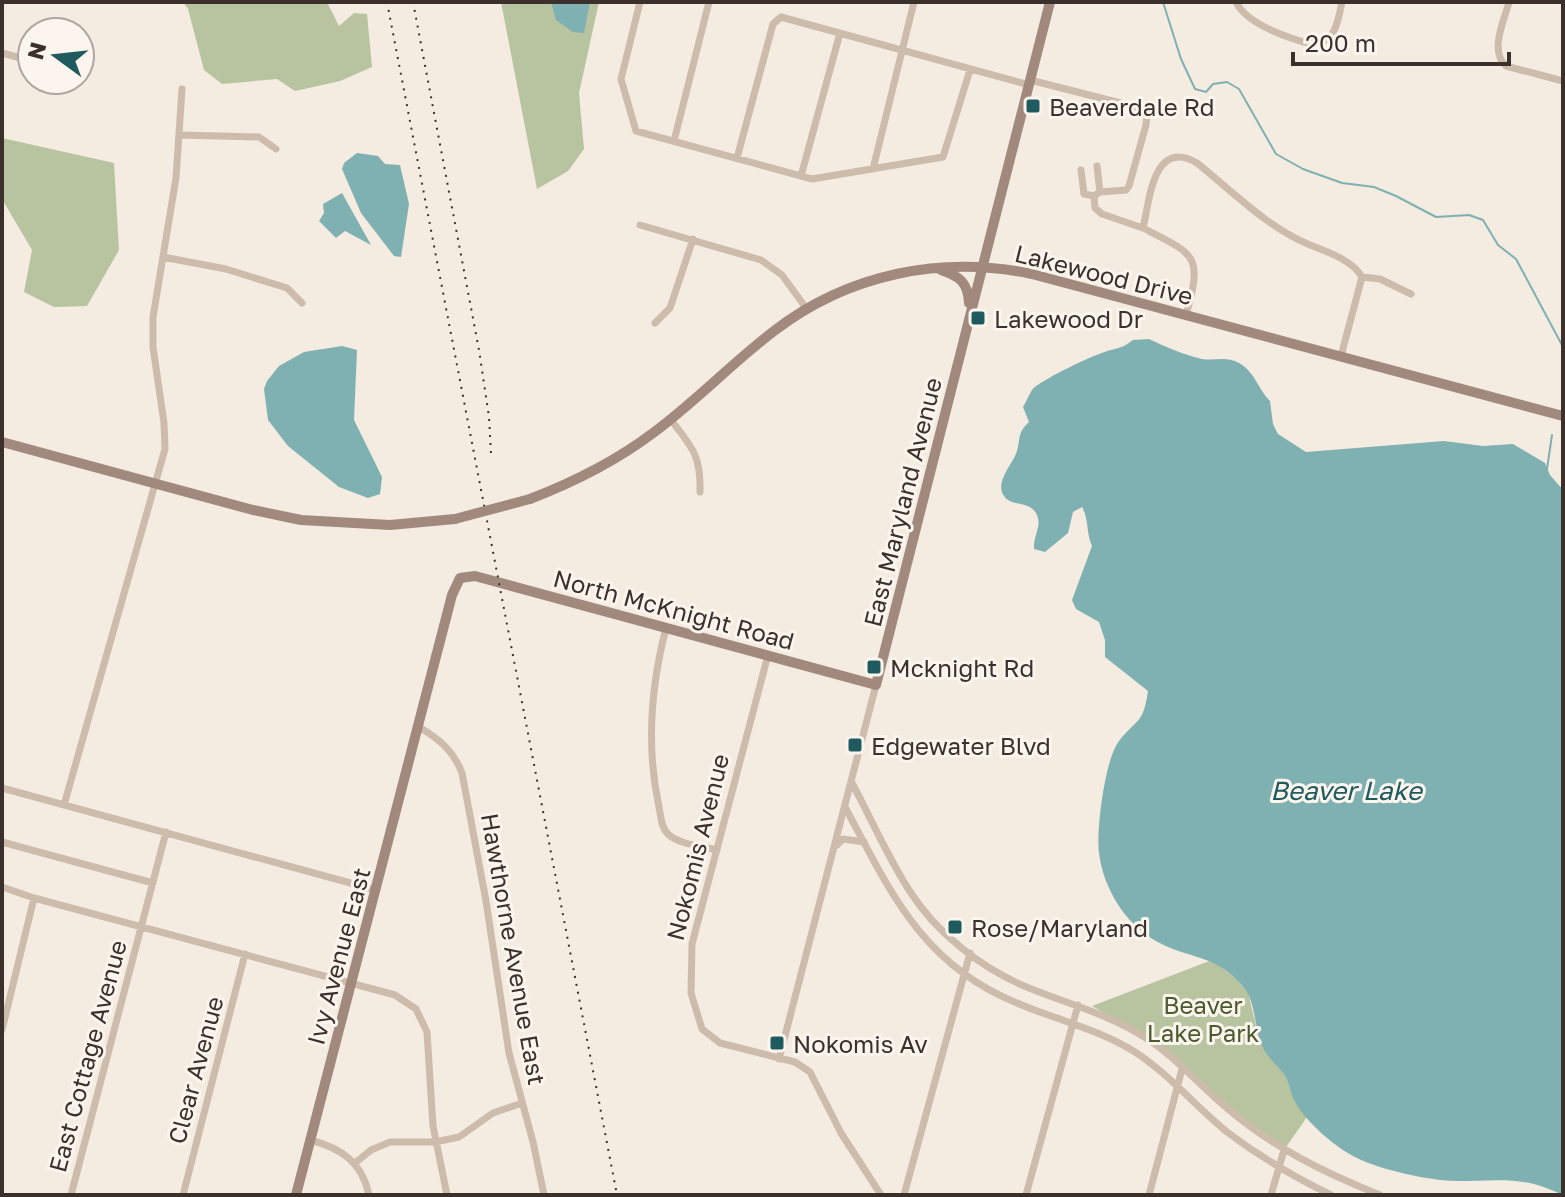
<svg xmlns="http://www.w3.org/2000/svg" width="1565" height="1197" font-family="'Golos Text',sans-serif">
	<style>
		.green { fill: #b8c4a0 }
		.water { fill: #7fb0b2 }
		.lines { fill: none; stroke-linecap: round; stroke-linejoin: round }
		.stream { stroke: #7fb0b2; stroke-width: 2 }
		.street { stroke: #cdbbac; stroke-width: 7 }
		.secondary { stroke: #a18a7d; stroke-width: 10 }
		.rail { stroke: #3b302b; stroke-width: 2; stroke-dasharray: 2 6; stroke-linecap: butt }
		.secondary-bridge { stroke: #a18a7d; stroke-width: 10 }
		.poi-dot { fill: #1f5a5e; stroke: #fbf5ee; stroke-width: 3 }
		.labels { text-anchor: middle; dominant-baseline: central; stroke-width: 6; stroke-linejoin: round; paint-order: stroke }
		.poi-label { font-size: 24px; fill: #3b302b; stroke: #fbf5ee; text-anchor: start }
		.street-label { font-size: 24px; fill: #3b302b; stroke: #fbf5ee }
		.park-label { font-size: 24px; fill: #4a5a2e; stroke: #fbf5ee }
		.water-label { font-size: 26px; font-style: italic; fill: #1f5a5e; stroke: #fbf5ee }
	</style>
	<rect width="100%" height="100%" fill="#f4ebe1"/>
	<path class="green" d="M183,2H327L339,26L354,13L367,14L372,67L340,81L295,91L277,79L222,84L204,70L188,9Z
		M501,2H599L579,93L584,149L568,171L537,189Z
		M2,138L114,163L119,250L87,306L54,307L24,292L32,250L2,199Z
		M1212,960L1238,980L1248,992L1257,1030L1274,1062L1287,1077L1295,1102L1307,1117L1284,1150L1230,1111L1149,1039L1092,1006Z"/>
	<path class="water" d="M551,2H590L584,33L573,32L556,20Z
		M357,153L378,156L385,164L400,165L409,204L401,257L394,256L361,213L342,169L344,163Z
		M342,193L371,245L345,231L336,238L319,221L324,213L323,204Z
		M1149,339C1166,347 1184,355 1202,359C1216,361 1226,356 1239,363C1255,372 1258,389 1270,401L1273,424L1278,434L1306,452L1444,441L1483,446L1513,444L1545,463L1550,475L1563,490V1195C1521,1175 1501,1181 1457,1181C1431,1181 1381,1170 1357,1158C1336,1148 1307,1123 1295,1102C1290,1093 1290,1082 1284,1074C1277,1065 1267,1057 1262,1046C1253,1025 1257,1001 1241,984C1213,953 1187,959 1156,941C1125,924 1103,887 1099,853C1096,830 1105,759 1119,741C1137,718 1143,725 1148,691L1105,657V640L1099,622L1076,609L1072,600L1092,546C1086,533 1089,519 1082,507L1073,512L1068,533L1045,552L1034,549C1033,535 1043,526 1036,513C1028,500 1011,507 1004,496C995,484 1010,466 1015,456C1022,441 1015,435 1029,422L1023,407C1026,402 1029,395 1032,390C1040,380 1097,353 1111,350C1122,347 1124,347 1133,340Z
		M342,346L357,350L354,420L382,477L380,494L368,498L339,487L288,446L268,420L264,389L267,381L279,366L304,352Z"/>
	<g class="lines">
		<path class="stream" d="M1163,2L1181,59L1195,89L1206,92L1213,84L1227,82L1239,89L1276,154L1303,169L1342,183L1374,187L1396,196L1436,217L1469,215L1483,220L1498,245L1516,259L1563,347
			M1547,469L1552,435"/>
		<path class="street" d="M640,2L621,79L636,131L812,179L943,157L970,70
			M1236,2C1247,25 1291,39 1315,45C1336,41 1338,20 1342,2
			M1509,2C1504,21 1489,51 1506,66L1563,81
			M2,53L32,61
			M73,80L77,82
			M1030,80L1144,109L1147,114L1146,125L1129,186L1126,190L1100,192L1094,196L1095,208L1102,214L1143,228
			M180,135L259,137L276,149
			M674,141L709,2
			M737,158L773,24L781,17L1029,85
			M1097,166L1100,192
			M873,169L914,2
			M1081,170L1084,194L1094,196
			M801,176L840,33
			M640,225L761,260L782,275L806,308
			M163,257L226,269L287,288L302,303
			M1362,277L1380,279L1411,294
			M1186,315C1203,255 1196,255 1143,228C1150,199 1153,138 1197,163C1232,191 1268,228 1310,245C1328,252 1352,260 1362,277L1341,356
			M655,323L670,308L693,239
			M671,420C692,447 701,455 700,492
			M666,628C651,686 646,747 659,807C661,817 661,828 669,835C681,845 703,846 717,850
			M768,655L692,944L691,993L702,1029L720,1043L795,1062L810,1072L841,1133L881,1195
			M419,727C439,739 453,750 462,773L486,901L509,1053L533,1142L544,1195
			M852,783C871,818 887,856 909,890C936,933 982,969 1029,988C1068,1004 1109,1014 1146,1038C1176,1057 1201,1087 1228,1109C1274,1148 1325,1173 1380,1195
			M2,788L376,890
			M64,805L165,449L164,423L153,347V317L176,178L182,89
			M845,807C890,891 922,965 1017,1003C1057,1020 1098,1029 1135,1052C1169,1074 1196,1107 1227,1132C1260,1157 1294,1177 1331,1195
			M2,842L153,883
			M837,845L843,839L864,842
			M2,887L34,898L395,995L416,1009L427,1032L433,1126L447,1195
			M2,1030L34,898
			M779,1059L876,685
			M310,1140C341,1148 362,1162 369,1195
			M355,1163L371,1150L390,1142H435L459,1137L493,1113L522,1103
			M71,1195L166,832
			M183,1195L245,954
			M904,1195L970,953
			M1026,1195L1078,1005
			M1149,1195L1182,1069
			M1271,1195L1284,1150"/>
		<path class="secondary" d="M941,270C959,276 968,282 969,303
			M2,442L253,510L301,520L390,525L455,519
			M530,499C574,482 616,461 653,433C695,402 732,363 774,331C848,274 941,255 1032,274L1563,416
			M296,1195L452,595L460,578L475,576L876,685L1050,2"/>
		<path class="rail" d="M387,2L617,1195
			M413,2L479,350L489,417L491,454"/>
		<path class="secondary-bridge" d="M455,519L530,499"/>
	</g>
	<g class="poi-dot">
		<rect x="1025" y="98" width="16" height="16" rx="4"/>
		<rect x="970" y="310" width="16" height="16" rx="4"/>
		<rect x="866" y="659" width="16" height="16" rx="4"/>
		<rect x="847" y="737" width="16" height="16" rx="4"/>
		<rect x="947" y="919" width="16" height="16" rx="4"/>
		<rect x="769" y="1035" width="16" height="16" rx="4"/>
	</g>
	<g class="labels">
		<g class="poi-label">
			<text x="1049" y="106">Beaverdale Rd</text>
			<text x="994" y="318">Lakewood Dr</text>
			<text x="890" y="667">Mcknight Rd</text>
			<text x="871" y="745">Edgewater Blvd</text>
			<text x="971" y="927">Rose/Maryland</text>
			<text x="793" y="1043">Nokomis Av</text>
		</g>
		<g class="street-label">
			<text transform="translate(1104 274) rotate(14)">Lakewood Drive</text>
			<text transform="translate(902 502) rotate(-76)">East Maryland Avenue</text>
			<text transform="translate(674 609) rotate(15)">North McKnight Road</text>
			<text transform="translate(697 847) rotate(-76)">Nokomis Avenue</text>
			<text transform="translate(514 949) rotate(80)">Hawthorne Avenue East</text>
			<text transform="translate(338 956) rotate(-75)">Ivy Avenue East</text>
			<text transform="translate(87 1056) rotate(-75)">East Cottage Avenue</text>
			<text transform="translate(195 1070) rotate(-75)">Clear Avenue</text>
		</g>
		<g class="park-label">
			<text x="1203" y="1004">Beaver<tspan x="1203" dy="28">Lake Park</tspan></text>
		</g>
		<g class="water-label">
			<text x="1346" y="790">Beaver Lake</text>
		</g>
	</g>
	<rect width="1565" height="1197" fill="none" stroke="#3b302b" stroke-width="8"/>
	<g transform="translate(56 56) rotate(285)"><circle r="38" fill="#fbf5ee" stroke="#aea6a0" stroke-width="2"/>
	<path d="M0-6L14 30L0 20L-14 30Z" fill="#1f5a5e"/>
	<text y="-12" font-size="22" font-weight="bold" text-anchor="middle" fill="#3b302b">N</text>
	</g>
	<path d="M1293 52v12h216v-12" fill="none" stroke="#3b302b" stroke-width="4"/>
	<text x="1305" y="52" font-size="24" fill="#3b302b" stroke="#fbf5ee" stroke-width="6" paint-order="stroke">200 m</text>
</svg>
